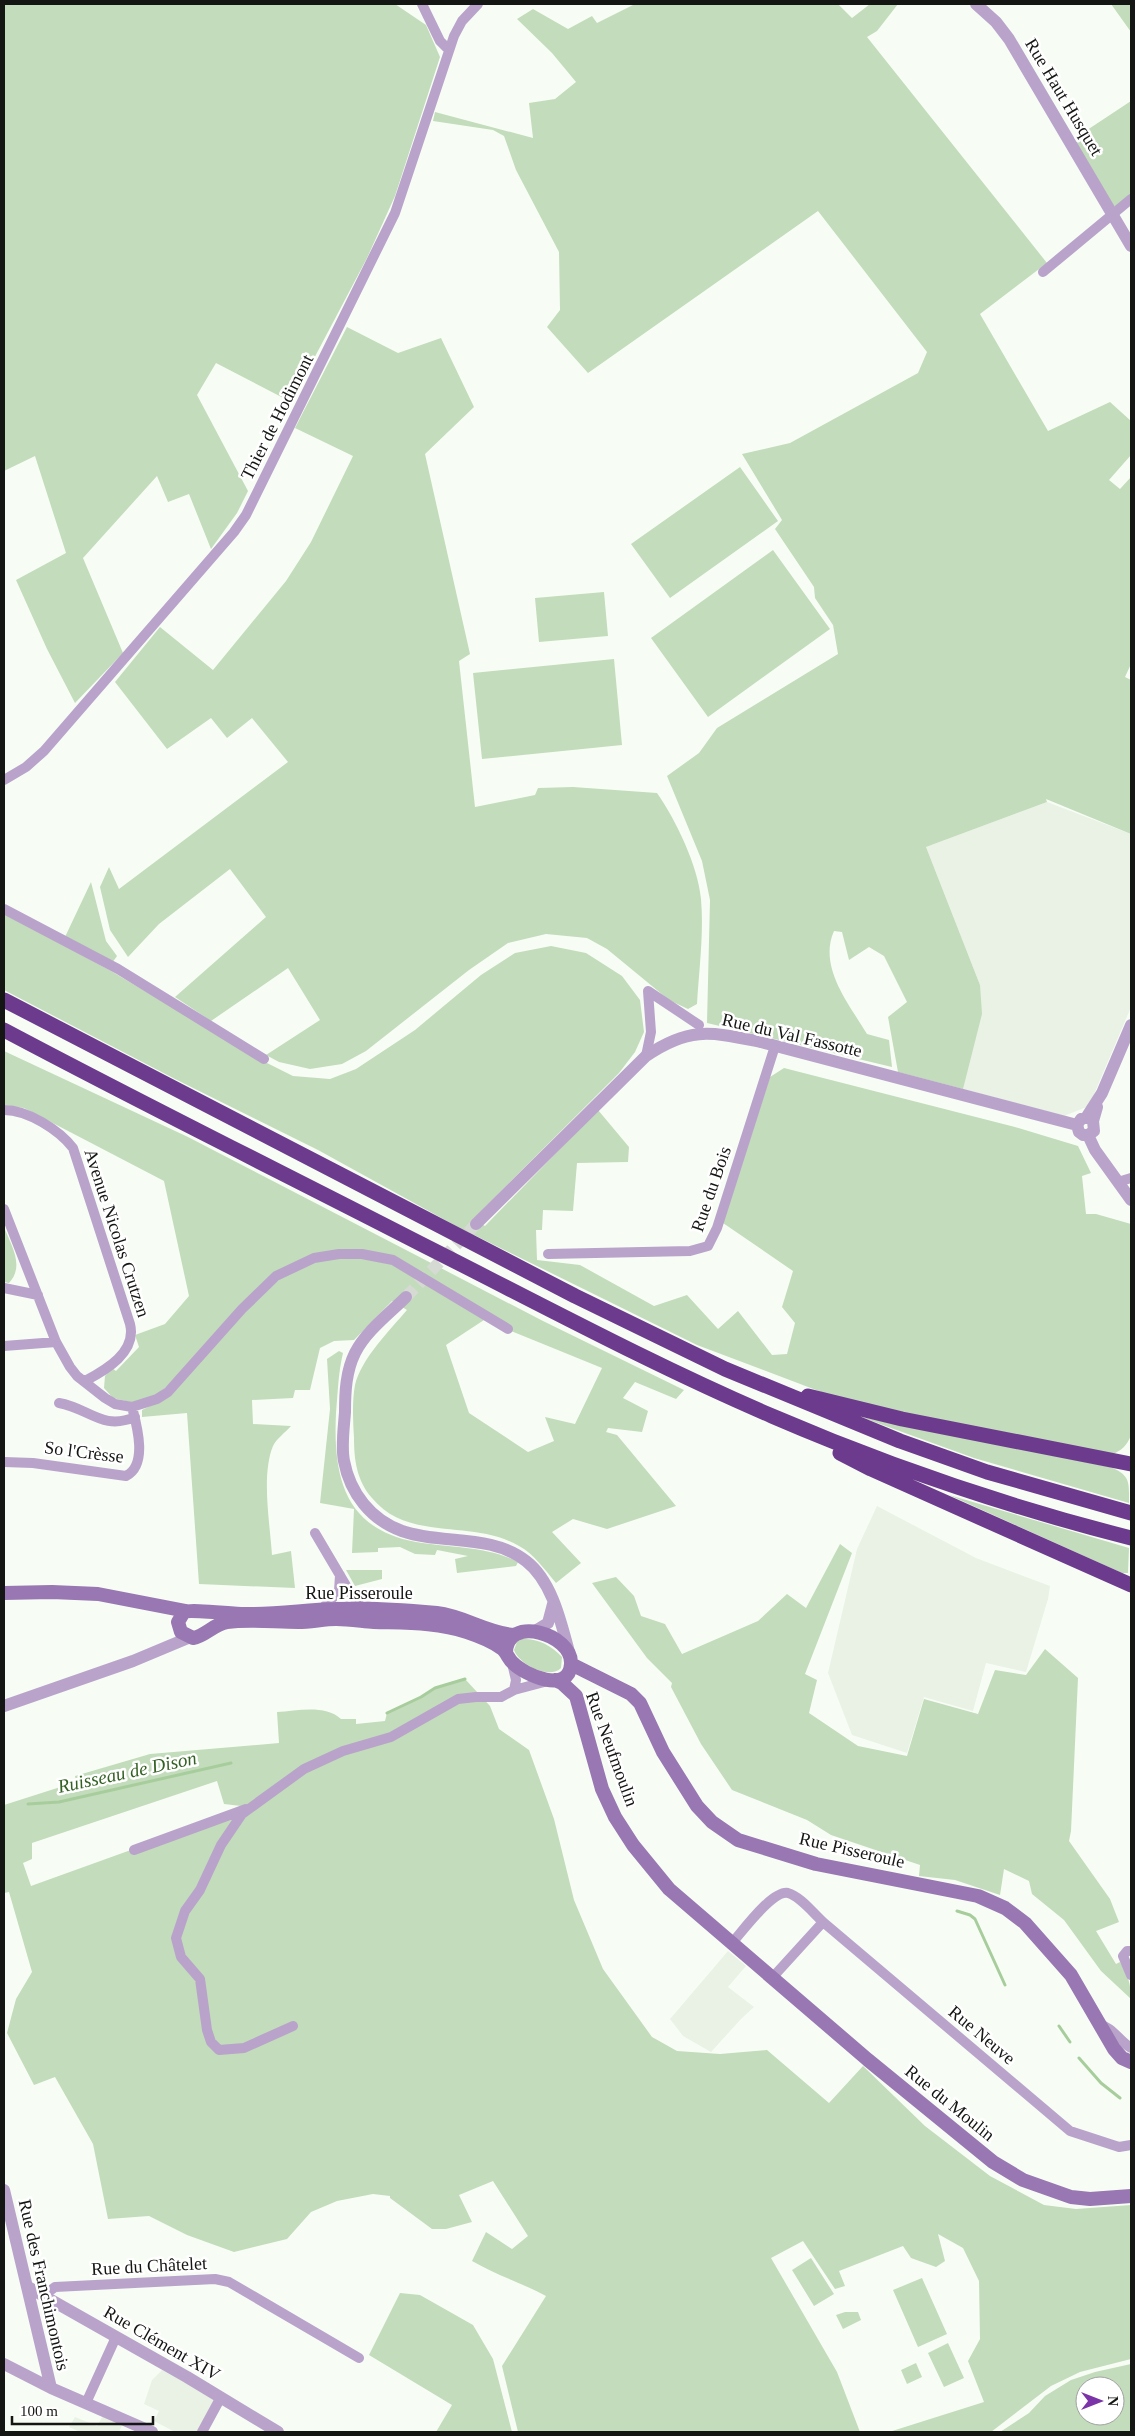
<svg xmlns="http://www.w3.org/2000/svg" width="1135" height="2436" font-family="Georgia,serif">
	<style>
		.built { fill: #e9f2e5 }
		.green { fill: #c3dcbb; fill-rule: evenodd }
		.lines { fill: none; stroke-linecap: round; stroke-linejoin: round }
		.stream { stroke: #a8cd9d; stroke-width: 3 }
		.tertiary-tunnel { stroke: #d5dad3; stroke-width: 12; stroke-dasharray: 12 6; stroke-linecap: butt }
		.minor { stroke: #b9a3cb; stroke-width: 10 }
		.tertiary { stroke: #b9a3cb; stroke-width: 12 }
		.secondary { stroke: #9877b2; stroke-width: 14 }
		.motorway { stroke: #6d3b8e; stroke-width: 15 }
		.labels { text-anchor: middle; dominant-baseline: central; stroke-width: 5; stroke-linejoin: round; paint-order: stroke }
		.street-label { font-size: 18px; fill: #141613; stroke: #fff }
		.water-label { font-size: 19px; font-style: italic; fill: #336123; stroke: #fff }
	</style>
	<rect width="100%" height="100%" fill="#f7fdf5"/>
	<path class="built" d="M1047,802L1131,834V1007L1089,1106L1064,1116L963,1089L980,985L926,847Z
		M877,1506L976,1558L1050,1586L1048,1599L1026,1672L986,1663L973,1711L924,1697L907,1753L852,1735L828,1673L857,1549Z
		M728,1951L746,1966L728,1987L754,2007L741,2019L711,2052L683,2036L670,2019Z
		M162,2370L216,2399L198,2432H175L154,2421L159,2411L144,2404L152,2380Z
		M104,2414L123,2423L119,2432H80L69,2427L75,2417L97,2426Z"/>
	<path class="green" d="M4,4H395L426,25L440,57L395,196L367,258L291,402L216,363L197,395L248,491L237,513L211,549L189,494L168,502L157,476L83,558L123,653L75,703L47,649L16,580L66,553L35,456L4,471Z
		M635,4H838L852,18L870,4H898L877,31L867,37L1047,263L980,314L1048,431L1110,402L1131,421V455L1109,480L1120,489L1131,477V664L1125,677L1131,680V834L1046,799L1047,802L926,847L980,985L982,1014L963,1089L898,1072L888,1017L907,1002L884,956L869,947L849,960L842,932L834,931C818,967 849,1004 867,1034L889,1040L892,1067L707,1023L710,900L702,861L667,776L699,753L717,728L838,654L833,625L815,598L814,587L775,529L782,520L742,454L790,443L918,373L927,352L818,211L588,373L547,327L560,310L559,252L516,170L504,136L493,130L433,121L435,112L533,138L529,103L555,99L576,82L552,53L517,19L533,9L568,29L592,16L597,23Z
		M1111,4H1131V32Z
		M1131,101V196L1119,206H1113L1072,140Z
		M347,327L398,353L441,338L474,407L425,454L470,654L459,661L475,807L535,795L538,788L573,787L657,793C676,820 698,866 701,899C704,933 699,970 697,1004L688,1009L669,1000L607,949L587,938L546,934L508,943L469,970L366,1051L342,1064L310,1069L279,1062L266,1055L320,1020L288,968L211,1021L175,997L266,917L230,869L159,924L128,957L110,930L100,887L109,867L119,889L288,762L252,718L227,738L211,718L167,749L115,682L160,627L213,670L286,581L311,542L353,456L295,428Z
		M740,467L778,521L670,598L631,544Z
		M773,550L830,629L708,717L651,638Z
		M604,592L608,636L539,642L535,598Z
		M614,659L622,745L482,759L473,673Z
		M91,882L106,941L117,956L112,963L65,937Z
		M4,913L111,971L263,1061L293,1076L330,1079L356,1069L415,1030L481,975L515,953L551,946L586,953L622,976L640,1000L644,1032L635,1052L619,1073L473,1219L485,1226L598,1110L629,1147L628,1162L577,1163L573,1211L543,1210L542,1230H536L537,1260L580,1265L654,1306L687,1295L718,1329L738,1311L772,1355L787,1354L795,1323L782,1307L793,1271L723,1223L770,1077L784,1068L1015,1127L1078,1146L1091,1173L1082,1176L1086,1214H1096L1131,1224V1435C1127,1446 1122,1450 1111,1455L845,1401L697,1345L456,1226L318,1150L175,1079L4,990Z
		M4,1051L188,1137L543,1321L684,1390L676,1399L635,1382L623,1398L648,1411L642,1432L608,1428L606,1432L617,1435L676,1506L607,1529L573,1519L552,1532L581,1563L556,1583C545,1570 534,1554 519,1546C471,1518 409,1543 372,1498C357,1481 354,1460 354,1438C353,1421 352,1401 355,1385C361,1359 390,1330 407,1310L392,1301L354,1340L334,1341L320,1348L310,1390H295L293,1398L252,1400L253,1424L291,1426C286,1432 276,1439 273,1446C261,1475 270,1524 272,1555L291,1551L295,1588L199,1584L187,1413L142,1417V1410L168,1397L250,1306L282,1277L303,1265L352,1250L271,1275L175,1380L156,1395L134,1403L113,1398L104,1388L105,1376L112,1368L116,1371L139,1347L135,1335L165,1324L189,1296L164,1181L24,1108L4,1105ZM484,1320L602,1368L575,1424L545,1417L554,1441L528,1452L469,1413L446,1345Z
		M4,1227C11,1245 25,1266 9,1283L4,1282Z
		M339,1351L343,1353C338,1374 338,1392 336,1413C333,1476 344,1529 416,1542C452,1548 487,1546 518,1562L516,1566L457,1573L455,1559L468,1556L437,1550L435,1555L415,1554L400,1547L378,1548V1552L352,1553L354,1509L320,1503L330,1409L327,1359Z
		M858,1416L1110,1467C1131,1475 1129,1483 1129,1503L974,1458Z
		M949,1495L1129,1548L1128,1573H1122Z
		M840,1544L852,1553L805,1674L817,1680L809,1713L858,1746L907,1756L924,1699L978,1714L995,1670L1026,1675L1045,1649L1078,1678L1071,1831L1069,1841L1110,1899L1119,1922L1096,1931L1116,1964L1120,1962C1128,1975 1131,1984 1131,1999L1101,1971L1064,1920L1032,1894L1029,1881L1004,1869L1000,1895L955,1880L919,1876L920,1865L831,1835L807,1820L732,1790L701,1744L671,1687L672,1683L647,1658L592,1583L616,1577L634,1596L641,1616L665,1624L682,1654L758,1621L787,1594L806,1608Z
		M346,1570H382V1579L355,1586Z
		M521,1639C537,1638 551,1645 562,1657L561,1668C549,1680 519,1664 514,1650L517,1642Z
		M465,1679L490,1706L499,1729L529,1750L554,1819L574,1900L603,1969L652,2037L677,2051L720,2054L767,2050L829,2103L863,2066L925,2126L990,2176L1044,2205L1076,2209L1131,2205V2359L1080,2372L1051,2386L991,2432H889L984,2402L968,2361L980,2339L979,2281L963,2248L938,2234L945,2261L936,2267L911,2258L903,2246L839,2271L845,2286L835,2289L803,2241L771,2258L837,2372L860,2432H518L502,2366L546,2296C522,2283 496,2275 472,2261L486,2232L512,2249L528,2236L493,2181L459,2195L472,2222L446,2229H432L390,2198V2196L373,2194L337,2201L311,2212L287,2239L234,2252L187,2235L149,2216L108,2219L93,2144L55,2077L34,2085L7,2033L16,1999L32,1972L9,1892L4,1893V1805L76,1782L75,1776L150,1754L279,1743L277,1712C297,1711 325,1704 341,1719H356V1724L385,1721L387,1713C398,1707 409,1703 420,1697C439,1688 442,1683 465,1679ZM217,1781L224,1804L250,1807L31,1886L23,1863L32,1859V1843Z
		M811,2258L834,2294L814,2306L792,2270Z
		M922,2278L947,2334L918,2347L893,2290Z
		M400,2293L420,2295L473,2325L493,2359L512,2432H436L452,2405L369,2355Z
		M845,2312H858L861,2320L843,2329L836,2315Z
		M948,2343L964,2378L944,2387L928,2353Z
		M916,2363L922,2377L907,2384L901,2370Z
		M1131,2364V2432H1000L1029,2413L1045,2396L1071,2380L1095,2372ZM1085,2386H1115V2416H1085Z"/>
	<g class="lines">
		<path class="stream" d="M387,1713L421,1697L435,1688L465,1679
			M28,1804L59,1802L231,1763
			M957,1911L970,1915L975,1919L1005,1985
			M1059,2026L1070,2042
			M1079,2058L1101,2083L1120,2098"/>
		<path class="tertiary-tunnel" d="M406,1297L476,1224"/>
		<path class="minor" d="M422,4L440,41L449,50
			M1043,272L1131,199
			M4,780L26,767L44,751L234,532L246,515L395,213L454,36L462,21L478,4
			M4,909L118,969L264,1059
			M646,1056L651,1032L648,991L699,1025
			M4,1110C28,1110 59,1130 73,1148L130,1324C137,1352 106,1370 85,1381
			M1118,1182L1131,1178
			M4,1209L56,1342L70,1367L77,1376L105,1398L115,1404L132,1407L157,1399L168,1392L242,1309L276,1276L314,1258L339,1254H362L393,1260L508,1329
			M548,1254L690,1251L708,1246L717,1228L775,1046
			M4,1288L38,1295
			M4,1346L56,1342
			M59,1403C89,1408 102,1431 135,1417
			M4,1462L33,1463L126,1476C148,1465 137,1426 132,1407
			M315,1533L351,1594L363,1609
			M322,1609L339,1591L340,1575
			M512,1663L516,1680L514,1690
			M134,1850L246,1809
			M823,1922L1070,2131L1119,2147L1131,2145
			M732,1943C742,1932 772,1890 788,1893C800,1896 814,1914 823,1922L772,1978
			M1131,1951H1127L1123,1956L1131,1975
			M1098,2024C1113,2027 1118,2040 1131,2048
			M293,2026L244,2048L219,2050L211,2042L207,2030L200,1979L181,1957L176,1938L185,1911L200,1890L221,1845L242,1814L304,1769L343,1751L391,1737L458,1699L476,1697H501L514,1690L548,1681
			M43,2296L55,2287L215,2279L229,2282L359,2358
			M86,2403L116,2337
			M202,2432L221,2397"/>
		<path class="tertiary" d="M976,4L996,22L1009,39L1131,246
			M1086,1118L1102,1093L1131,1025
			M1081,1119L1077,1125L1079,1132L1083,1135H1088L1094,1131L1093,1121L1097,1107
			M1088,1135L1095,1150L1131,1200
			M476,1224L646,1056C690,1026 711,1032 761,1042L1077,1125
			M406,1297C389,1314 366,1331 355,1353C346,1371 345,1392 345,1412C344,1427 341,1446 344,1461C350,1493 371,1520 402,1531C442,1545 490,1533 526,1561C552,1581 561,1622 569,1652
			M535,1631L548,1623L553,1604
			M4,1706L133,1661L188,1638
			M4,2190L51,2388
			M28,2287L187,2377L278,2432
			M4,2364L51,2388L152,2432"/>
		<path class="secondary" d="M4,1593L52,1592L98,1594L186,1611
			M506,1653C506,1614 573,1634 571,1664C569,1695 525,1675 513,1663C508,1659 507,1652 501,1648C492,1641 479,1636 467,1632C437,1622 405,1623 374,1622C361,1621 349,1619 336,1619C324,1619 311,1622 298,1622C275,1622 250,1619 227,1622C214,1624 205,1636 193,1638L181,1632L178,1622L184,1612C190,1609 232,1614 244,1614C274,1615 304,1610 335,1609C368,1607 404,1610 437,1613C464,1616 487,1633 514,1635
			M571,1664L631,1694L640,1703L663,1752L697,1806L712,1822L738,1840L816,1864L978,1896L1005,1908L1025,1923L1071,1975L1114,2049L1122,2058L1131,2062
			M555,1680L562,1683L576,1696L602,1789L615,1817L633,1845L669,1889L868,2060L993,2162L1023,2180L1071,2197L1090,2199L1131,2196"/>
		<path class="motorway" d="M4,1000L575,1296L725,1369L900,1441L987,1472L1131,1513
			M4,1030C143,1104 285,1174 425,1246C540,1304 653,1365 772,1416C888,1466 1009,1507 1131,1538
			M808,1396L902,1419L1131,1464
			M840,1453L871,1469L1131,1585"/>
	</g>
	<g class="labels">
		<g class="street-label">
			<text transform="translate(1064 97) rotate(59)">Rue Haut Husquet</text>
			<text transform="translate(277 417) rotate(-63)">Thier de Hodimont</text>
			<text transform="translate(792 1035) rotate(13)">Rue du Val Fassotte</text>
			<text transform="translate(711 1189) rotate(-71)">Rue du Bois</text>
			<text transform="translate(117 1233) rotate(72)">Avenue Nicolas Crutzen</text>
			<text transform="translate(84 1452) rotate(7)">So l'Crèsse</text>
			<text x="359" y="1593">Rue Pisseroule</text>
			<text transform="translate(612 1749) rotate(70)">Rue Neufmoulin</text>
			<text transform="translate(852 1850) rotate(13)">Rue Pisseroule</text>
			<text transform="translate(982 2035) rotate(40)">Rue Neuve</text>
			<text transform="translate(950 2103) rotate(39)">Rue du Moulin</text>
			<text transform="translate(149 2266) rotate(-3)">Rue du Châtelet</text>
			<text transform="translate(44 2285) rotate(77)">Rue des Franchimontois</text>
			<text transform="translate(162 2343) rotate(30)">Rue Clément XIV</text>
		</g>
		<g class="water-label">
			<text transform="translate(127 1772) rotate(-12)">Ruisseau de Dison</text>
		</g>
	</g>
	<rect width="1135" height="2436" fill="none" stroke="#141613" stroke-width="10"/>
	<g transform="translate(1100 2401) rotate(90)"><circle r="24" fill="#ffffff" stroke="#a1a2a1"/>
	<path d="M0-4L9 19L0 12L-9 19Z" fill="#7b34a7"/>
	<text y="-8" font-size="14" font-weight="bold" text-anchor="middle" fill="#141613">N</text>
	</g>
	<path d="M12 2416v8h141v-8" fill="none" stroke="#141613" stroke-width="2.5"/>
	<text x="20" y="2416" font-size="15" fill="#141613" stroke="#ffffff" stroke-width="4" paint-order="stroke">100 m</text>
</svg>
